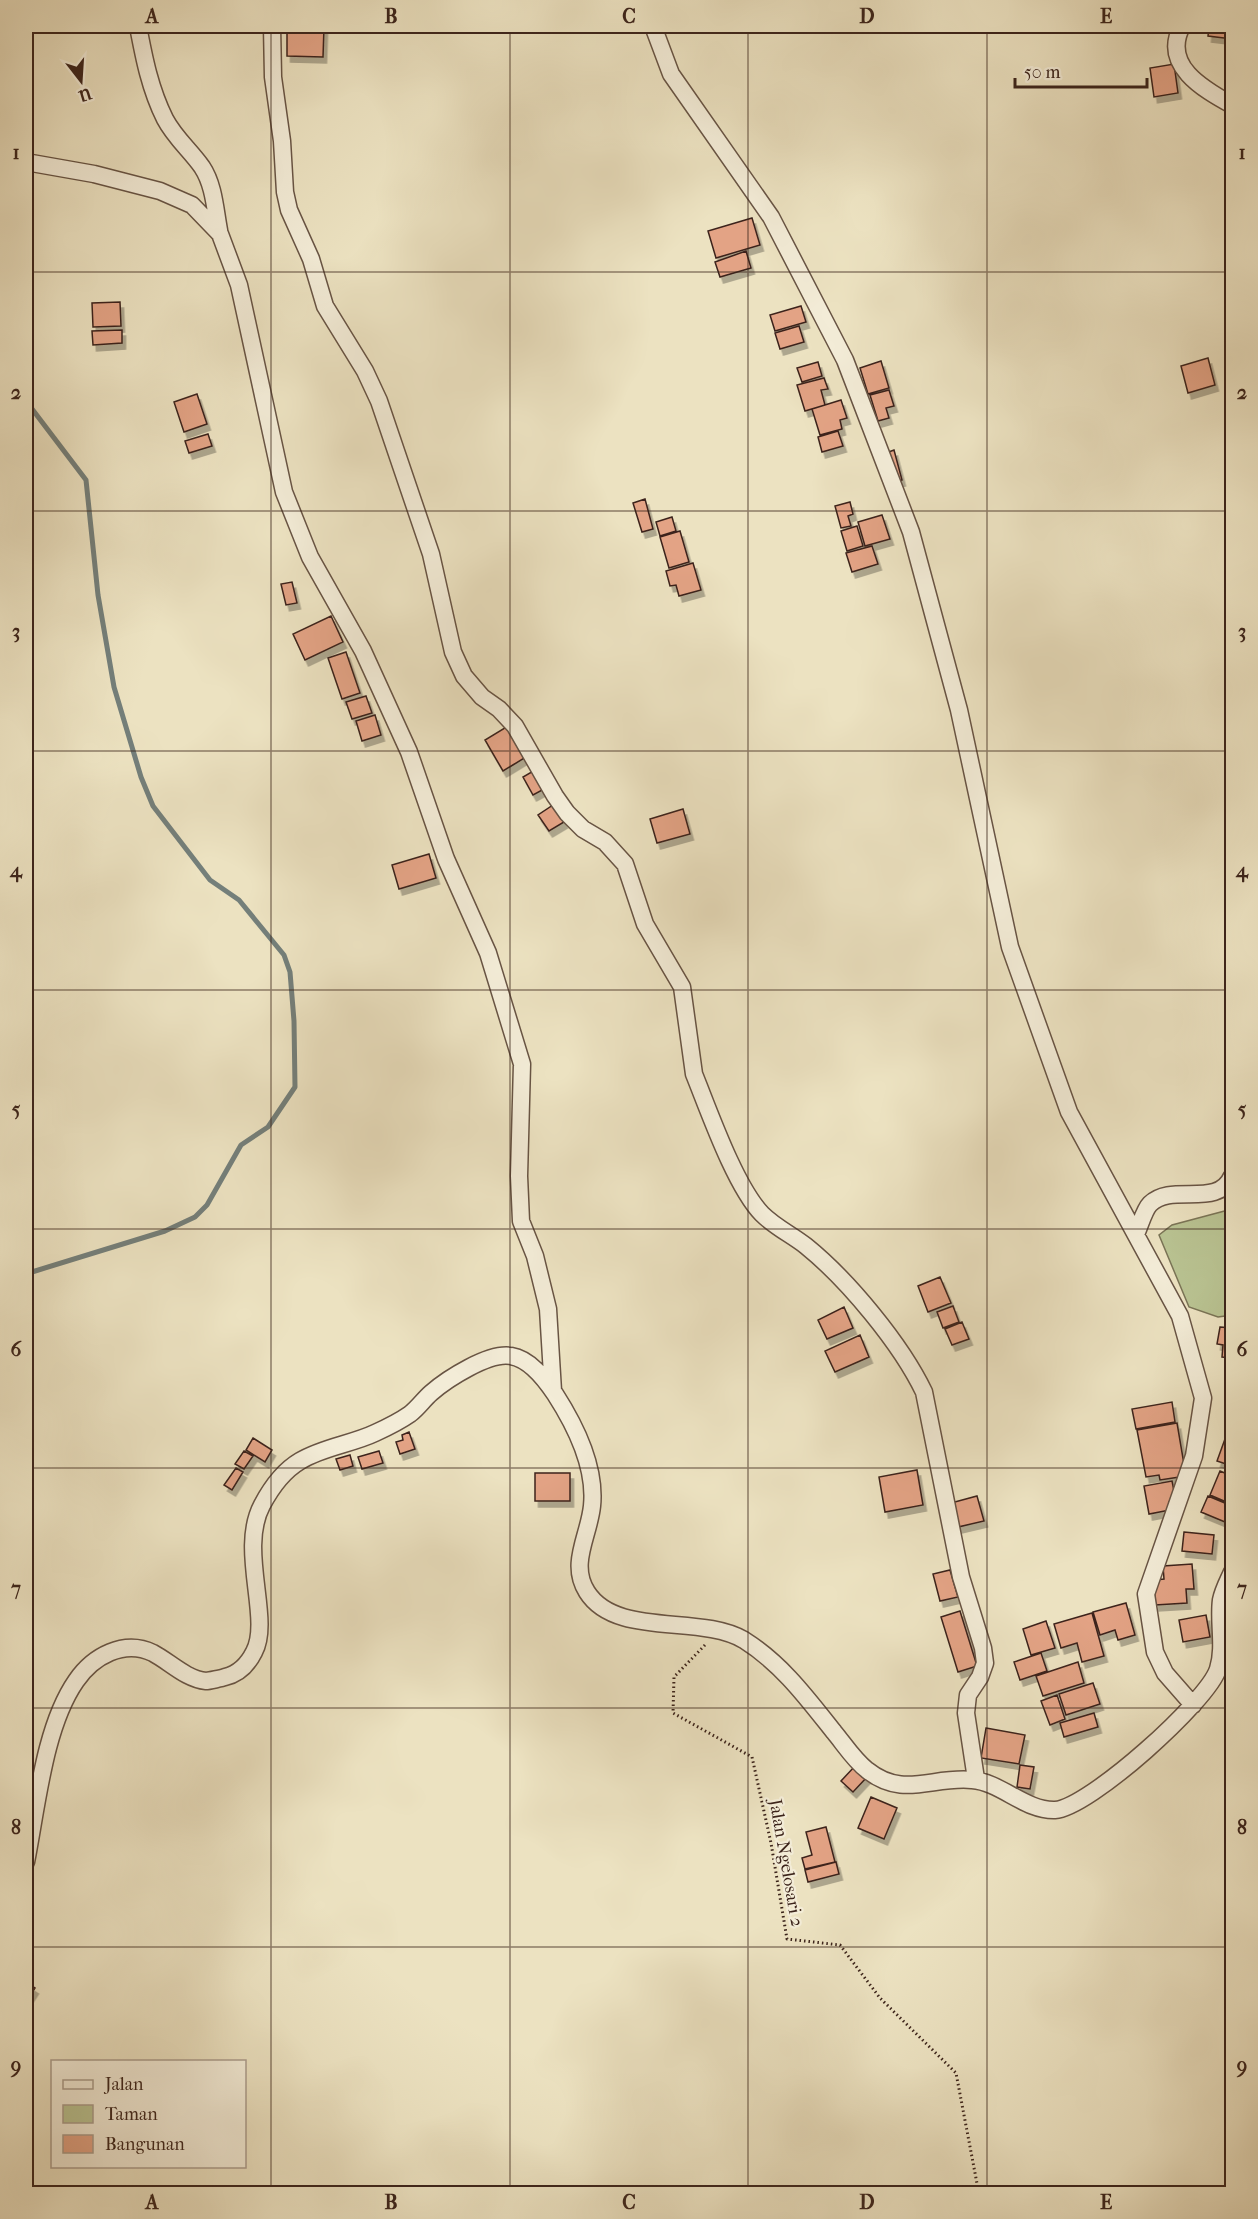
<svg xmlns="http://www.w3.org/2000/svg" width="1258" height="2219" font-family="'IM FELL French Canon',serif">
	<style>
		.green { fill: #b9c392; stroke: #7a7456; stroke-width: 1.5 }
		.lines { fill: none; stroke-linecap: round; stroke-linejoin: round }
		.stream { stroke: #747f7a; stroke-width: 5 }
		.building { fill: #e3a385; stroke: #3c241b; stroke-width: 1.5; filter: url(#shadow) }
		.minor-casing { stroke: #685444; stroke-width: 19 }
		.path { stroke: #3c241b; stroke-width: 3; stroke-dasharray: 1.5 3; stroke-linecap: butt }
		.minor { stroke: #f3ecd7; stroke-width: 16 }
		.grid { fill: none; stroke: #3c241b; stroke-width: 1.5; stroke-opacity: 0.55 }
		.labels { text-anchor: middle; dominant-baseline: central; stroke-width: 4.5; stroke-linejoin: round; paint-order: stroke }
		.street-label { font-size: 18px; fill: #3c241b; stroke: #f3ecd7 }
		.neatline { fill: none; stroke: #3c241b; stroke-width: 2 }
		.grid-label { font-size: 20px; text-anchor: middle; font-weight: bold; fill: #3c241b }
	</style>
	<defs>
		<filter id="shadow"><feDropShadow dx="3.5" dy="6" stdDeviation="0" flood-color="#0004"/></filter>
	</defs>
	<rect width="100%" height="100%" fill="#ece2c1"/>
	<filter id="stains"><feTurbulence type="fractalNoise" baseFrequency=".00333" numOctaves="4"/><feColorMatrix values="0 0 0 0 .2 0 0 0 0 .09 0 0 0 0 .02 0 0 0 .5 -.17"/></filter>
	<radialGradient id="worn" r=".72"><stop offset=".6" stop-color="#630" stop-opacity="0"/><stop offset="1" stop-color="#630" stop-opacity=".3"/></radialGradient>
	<path class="green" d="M1232,1209V1315L1218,1317L1189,1307L1159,1235L1172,1225Z"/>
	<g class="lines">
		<path class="stream" d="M26,401L86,480L98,595L114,687L141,777L153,806L210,880L239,900L284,955L290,972L294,1021L295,1087L268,1127L241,1145L207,1205L195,1217L165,1231L32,1272L26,1286"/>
	</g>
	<path class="building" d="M1209,26H1232V39L1208,36Z
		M287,27H324L323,57L287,56Z
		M1174,64L1178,93L1154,97L1150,68Z
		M752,218L760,245L716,258L708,231Z
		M746,251L751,268L720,277L715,262Z
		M120,302L121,326L93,327L92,303Z
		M801,306L806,322L775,331L770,315Z
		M799,326L804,342L780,349L775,333Z
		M122,330V343L93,345L92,331Z
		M1208,358L1215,385L1188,393L1181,366Z
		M881,361L889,388L868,394L860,368Z
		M818,362L822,376L802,382L797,368Z
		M824,378L828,389L821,390L825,405L805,411L797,385Z
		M889,390L894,406L886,408L889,418L878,421L870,395Z
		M197,394L207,424L184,432L174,402Z
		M841,400L847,418L840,420L842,429L820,435L812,409Z
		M838,431L843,446L822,452L818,437Z
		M208,434L212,446L189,453L185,441Z
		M894,450L902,480L894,482L886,453Z
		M645,499L653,529L642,532L633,503Z
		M850,502L853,514L848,516L851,526L841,528L835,506Z
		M882,515L890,539L865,546L858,522Z
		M672,517L676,531L660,536L656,522Z
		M857,526L863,546L847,551L841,531Z
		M680,531L689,562L669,568L660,537Z
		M872,546L878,564L852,572L846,553Z
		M693,563L701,590L679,596L676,585L670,586L666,571Z
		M292,582L297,603L286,605L281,584Z
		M331,616L343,642L305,660L293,634Z
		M346,652L360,693L342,699L328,658Z
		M366,696L372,713L352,719L346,702Z
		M375,715L381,735L362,741L356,721Z
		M508,726L526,757L503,771L485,740Z
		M535,770L546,788L533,795L523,777Z
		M553,805L564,822L549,831L538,815Z
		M683,809L690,834L657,843L650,819Z
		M429,854L436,878L399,889L392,865Z
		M940,1277L951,1303L928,1312L918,1286Z
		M953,1306L959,1322L943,1328L937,1312Z
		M844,1307L853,1328L827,1339L818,1320Z
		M962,1322L969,1339L952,1345L945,1329Z
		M1220,1327L1232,1328V1358L1222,1357L1223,1345L1217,1344Z
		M860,1335L869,1357L835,1372L825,1351Z
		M1172,1402L1175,1422L1136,1429L1132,1409Z
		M1232,1418V1440L1225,1437Z
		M1177,1423L1186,1476L1160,1480L1159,1475L1146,1477L1137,1430Z
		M409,1432L415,1449L400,1454L396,1442L403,1440L402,1435Z
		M253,1438L272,1450L265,1462L246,1450Z
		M1225,1439L1232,1441V1466L1217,1461Z
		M244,1451L253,1456L244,1469L235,1464Z
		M379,1451L383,1463L362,1469L358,1457Z
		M350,1455L353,1466L340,1470L336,1459Z
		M236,1468L243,1472L232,1490L224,1485Z
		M917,1470L923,1505L885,1512L879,1477Z
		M1220,1471L1232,1476L1231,1504L1210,1495Z
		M535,1473H570V1501H535Z
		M1172,1481L1176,1501L1169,1502L1170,1510L1149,1514L1144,1486Z
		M977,1496L984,1521L958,1527L951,1503Z
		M1208,1496L1232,1506L1225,1522L1201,1512Z
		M1184,1532L1214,1535L1212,1554L1182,1551Z
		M1192,1564L1194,1589H1186L1187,1603L1155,1605L1154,1580L1164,1579L1163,1566Z
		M950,1570L958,1597L940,1601L933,1574Z
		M1126,1603L1135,1635L1118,1640L1115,1630L1100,1635L1093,1612Z
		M960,1611L977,1666L958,1672L941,1617Z
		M1092,1613L1104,1656L1082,1662L1077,1643L1061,1648L1054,1624Z
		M1206,1615L1210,1637L1183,1642L1179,1620Z
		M1046,1621L1055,1648L1031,1655L1023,1629Z
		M1041,1653L1047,1671L1020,1680L1014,1662Z
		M1078,1662L1084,1683L1043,1696L1036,1676Z
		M1093,1683L1100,1704L1066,1715L1059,1694Z
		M1057,1695L1065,1719L1050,1725L1041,1701Z
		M1094,1713L1098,1727L1064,1737L1060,1723Z
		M986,1728L1025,1735L1019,1764L981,1758Z
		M1020,1765L1034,1767L1030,1789L1017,1787Z
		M855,1766L867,1777L853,1792L841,1781Z
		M871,1797L897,1808L884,1839L858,1828Z
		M826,1827L835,1862L805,1869L802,1858L812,1855L806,1832Z
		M836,1862L839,1874L808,1882L805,1870Z
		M26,1982L35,1988L26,2002Z"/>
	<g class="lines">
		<defs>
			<path id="minor" d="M138,26C144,58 150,89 165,119C175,138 190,150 202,167C214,185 215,209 219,230
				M272,26L273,77L282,141L285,192L289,210L311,259L325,306L365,371L379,401L431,554L453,652L464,676L482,697L499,709L515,726L555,796L567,813L583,829L605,842L625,864L645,924L682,987L694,1074C709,1111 735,1186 762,1214C775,1227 792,1235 806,1246C848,1280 901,1344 924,1392L961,1577L983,1648L985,1663L980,1677L968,1695L966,1713L976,1779
				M653,26L671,74L771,217L845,360L911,532L959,710L1010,947L1069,1112L1180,1316L1203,1398L1194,1456L1146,1594L1155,1652L1165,1673L1193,1705
				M1182,26C1161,65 1203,89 1232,105
				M26,162L94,174L160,191L192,205L220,234L239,285L284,492L310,557L363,651L409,752L446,859L488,953L522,1064L519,1176L521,1221L535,1256L548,1309L553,1391
				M1136,1234C1140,1226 1144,1210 1150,1204C1172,1182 1218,1209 1232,1176
				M26,1862C37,1807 44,1727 76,1681C93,1656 124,1639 153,1653C170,1662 186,1679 206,1681C209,1681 222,1678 225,1677C238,1674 248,1664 254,1652C272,1619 238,1550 262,1505C271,1488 283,1471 300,1461C323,1447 352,1444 375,1433C386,1428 400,1421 410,1414C418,1408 424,1399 431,1393C447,1379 489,1352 511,1356C530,1359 545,1379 555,1394C575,1425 596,1468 592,1506C589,1536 569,1564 587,1592C616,1638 700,1614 744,1640C782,1664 807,1698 834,1732C844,1744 854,1760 867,1770C903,1799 932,1776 972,1780C1001,1782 1025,1811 1055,1810C1089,1808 1208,1701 1218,1669C1225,1647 1218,1622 1221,1600C1223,1590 1228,1581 1232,1572"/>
		</defs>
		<use href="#minor" class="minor-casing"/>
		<path class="path" d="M705,1645L674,1677L673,1713L752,1757L771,1843L787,1939L840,1945L880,1998L956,2073L979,2194"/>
		<use href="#minor" class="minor"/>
	</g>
	<path class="grid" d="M271,26V2194M510,26V2194M748,26V2194M987,26V2194M26,272H1232M26,511H1232M26,751H1232M26,990H1232M26,1229H1232M26,1468H1232M26,1708H1232M26,1947H1232"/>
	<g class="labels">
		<g class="street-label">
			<text transform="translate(786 1863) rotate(80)">Jalan Ngelosari 2</text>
		</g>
	</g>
	<rect width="1258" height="2219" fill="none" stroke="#ece2c1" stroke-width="66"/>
	<rect x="51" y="2060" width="195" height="108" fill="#f3ecd7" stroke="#aa9c8c" stroke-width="1.5"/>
	<rect x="63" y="2080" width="30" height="9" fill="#f3ecd7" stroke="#aa9c8c" stroke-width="1.5"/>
	<text x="105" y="2090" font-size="18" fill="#3c241b">Jalan</text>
	<rect x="63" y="2105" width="30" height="18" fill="#b9c392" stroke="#aa9c8c" stroke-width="1.5"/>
	<text x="105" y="2120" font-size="18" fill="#3c241b">Taman</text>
	<rect x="63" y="2135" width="30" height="18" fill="#e3a385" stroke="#aa9c8c" stroke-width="1.5"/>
	<text x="105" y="2150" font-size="18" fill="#3c241b">Bangunan</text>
	<g transform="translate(81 81) rotate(163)" stroke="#f3ecd7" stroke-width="4.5" paint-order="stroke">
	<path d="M0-4.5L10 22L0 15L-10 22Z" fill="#3c241b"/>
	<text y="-9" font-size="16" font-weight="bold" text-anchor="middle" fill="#3c241b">U</text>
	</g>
	<path d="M1015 78v9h132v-9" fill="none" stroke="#3c241b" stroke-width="3"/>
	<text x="1024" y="78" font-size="18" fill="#3c241b" stroke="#f3ecd7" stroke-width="4.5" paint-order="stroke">50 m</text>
	<rect x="33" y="33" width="1192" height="2153" class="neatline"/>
	<g class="grid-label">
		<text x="152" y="23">A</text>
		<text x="391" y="23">B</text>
		<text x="629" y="23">C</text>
		<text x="867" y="23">D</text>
		<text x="1106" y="23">E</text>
		<text x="16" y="159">1</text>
		<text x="1242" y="159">1</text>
		<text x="16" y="399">2</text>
		<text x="1242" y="399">2</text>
		<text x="16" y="638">3</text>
		<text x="1242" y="638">3</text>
		<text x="16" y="877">4</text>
		<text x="1242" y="877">4</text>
		<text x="16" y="1116">5</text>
		<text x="1242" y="1116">5</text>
		<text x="16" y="1356">6</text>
		<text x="1242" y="1356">6</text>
		<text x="16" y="1595">7</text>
		<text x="1242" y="1595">7</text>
		<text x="16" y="1834">8</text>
		<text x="1242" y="1834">8</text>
		<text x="16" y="2073">9</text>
		<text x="1242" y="2073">9</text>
		<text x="152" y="2209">A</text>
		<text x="391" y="2209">B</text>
		<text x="629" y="2209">C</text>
		<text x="867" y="2209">D</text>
		<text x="1106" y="2209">E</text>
	</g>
	<rect width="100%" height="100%" filter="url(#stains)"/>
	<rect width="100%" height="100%" fill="url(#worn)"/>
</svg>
